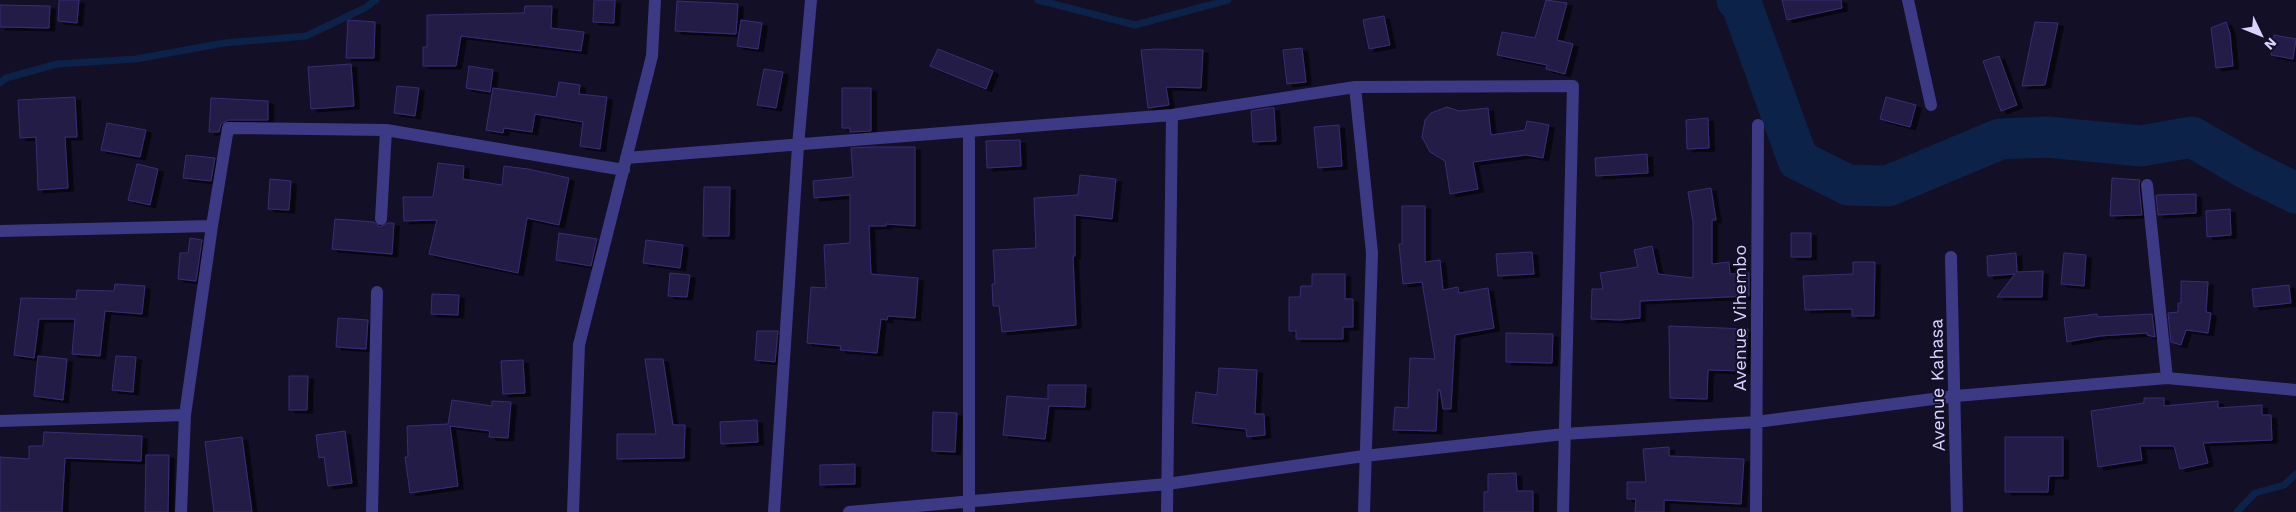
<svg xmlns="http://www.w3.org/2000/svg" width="2296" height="512" font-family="'Work Sans',sans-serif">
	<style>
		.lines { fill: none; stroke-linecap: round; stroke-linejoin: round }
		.stream { stroke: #0c2248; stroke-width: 7 }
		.river { stroke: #0c2248; stroke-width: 41 }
		.building { fill: #241b47; stroke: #3b2d73; filter: url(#shadow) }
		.minor { stroke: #3d3a85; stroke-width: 12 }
		.labels { text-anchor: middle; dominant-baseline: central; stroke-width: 4; stroke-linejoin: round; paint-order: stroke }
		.street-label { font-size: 18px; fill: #d9d4ff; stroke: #130f26 }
	</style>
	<defs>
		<filter id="shadow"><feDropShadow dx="5.5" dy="3" stdDeviation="0" flood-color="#0009"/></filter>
	</defs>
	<rect width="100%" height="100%" fill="#130f26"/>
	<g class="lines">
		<path class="stream" d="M1038,0L1135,25L1228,0
			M0,83L6,78L57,64L136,59L224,43L306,36L365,8L376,0
			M2237,512L2255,493L2284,485L2296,474"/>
		<path class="river" d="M1737,0L1741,3L1798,160L1848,185L1888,186L2000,139L2047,137L2141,146L2192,137L2247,169L2296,193"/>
	</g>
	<path class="building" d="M59,0H79L77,23L58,21Z
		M594,0H615L614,23L593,22Z
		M1546,0L1567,3L1557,40L1573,44L1565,74L1546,69L1547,65L1497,55L1502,32L1535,38Z
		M1782,0H1841L1842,8L1787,20Z
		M677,1L738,4L736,34L675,31Z
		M0,5L50,6L49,28L0,27Z
		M525,6H552L551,28L584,32L581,51L461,36L456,66H423V47H427V15L524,13Z
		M1384,16L1390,45L1369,49L1363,20Z
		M348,20L375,22L374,58H346Z
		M741,20L762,23L758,49L737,46Z
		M2035,22L2058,23L2045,85L2022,86Z
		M2226,22L2230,33L2233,66L2216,68L2211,28Z
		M2274,35L2296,39L2293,59L2271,55Z
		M1302,48L1306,82L1287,84L1283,50Z
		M938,49L993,71L986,89L930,66Z
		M1156,49L1203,50L1201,88L1166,87L1169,105L1148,108L1141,50Z
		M1999,56L2017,105L2001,111L1983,61Z
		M351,64L354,106L311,109L308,67Z
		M469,66L493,70L490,92L466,88Z
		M764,69L783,72L776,108L757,105Z
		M559,82L580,85L579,94L607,97L600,149L580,146L583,122L535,114L532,132L504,128L503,133L486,130L493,88L556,97Z
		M397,86L419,88L415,116L394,113Z
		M842,88H871V131L850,132V128H842Z
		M75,97L77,137H65L68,188L38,190L36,137L20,138L18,100Z
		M1886,97L1916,105L1910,127L1880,119Z
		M211,98L268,101V120H228L221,124L219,132H209Z
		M1447,107L1459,111L1488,108L1491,135L1525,130L1527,121L1549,125L1543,158L1526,155L1473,162L1478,189L1450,194L1445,161L1430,152L1422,137L1425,120L1431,113Z
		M1269,108H1274L1276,141L1253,142L1251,111Z
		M1708,118L1709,148L1687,149L1686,120Z
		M107,123L146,130L140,157L101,150Z
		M1339,125L1342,166L1318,168L1314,127Z
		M1020,140L1021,166L987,168L986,141Z
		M870,147H915V226L886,224V226H869L871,274L918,278L915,318L888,316L887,320L881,319L877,353L840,350L841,346L807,343L811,287L826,288L824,245L850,243V195L814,198L813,181L853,177L851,148Z
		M1647,154L1648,173L1596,176L1595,158Z
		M186,155L215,158L211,181L183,178Z
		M438,163L464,166L463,179L502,185L504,166L528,169L569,178L559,225L527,218L518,273L429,254L437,220L404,221L403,197H433Z
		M137,164L158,169L150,205L128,200Z
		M1080,175L1116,179L1112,219L1075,215V256H1073L1076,325L1002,332L999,306H993L992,284H995L993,250L1036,248L1034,198L1078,195Z
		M2112,178L2140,180L2139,186L2142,215L2110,216Z
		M270,179L291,181L289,210L268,209Z
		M704,187H730L729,236H703Z
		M1711,188L1716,220H1712V264L1729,262L1730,274L1749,273V296L1640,301V318L1621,320L1591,319L1592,289H1603L1600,273L1638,267L1634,250L1652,246L1658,274L1693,278V222L1688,192Z
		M2196,194V213L2158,215L2156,195Z
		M1402,206H1425V262L1440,260L1443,290L1458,287L1459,293L1488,288L1494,328L1455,335L1451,409H1443L1440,390H1438L1436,431L1393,430L1395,407L1408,408L1410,358L1435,359L1422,282L1403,284L1399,244H1402Z
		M2230,209L2231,235L2207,237L2206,211Z
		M335,219L374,222L380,227L388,223H394L392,254L332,249Z
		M559,233L597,239L591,266L556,260Z
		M1791,233H1811V257H1791Z
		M190,238L202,240L196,281L178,279L180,253H188Z
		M646,240L683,245L680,268L643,263Z
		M1532,252L1534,274L1498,276L1496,254Z
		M2016,253L2017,272L2043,271L2042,297H1997L2015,274L1988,276L1987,256Z
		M2064,253L2086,255L2084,286L2061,284Z
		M1853,262H1875L1874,316H1852V309L1805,310L1803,276L1853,274Z
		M670,273L690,275L687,297L668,296Z
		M1312,274H1345V299H1353V327H1343V339H1296V331H1289V297H1300L1301,286H1312Z
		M2181,281L2208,282L2206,312L2211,313L2208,333L2186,330L2181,345L2171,342L2168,313L2178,312V303H2181Z
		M115,284L145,286L142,314L105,311L100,356L72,354L75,319H39L34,358L14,355L21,298L76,299L77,290L114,291Z
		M2289,285L2291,303L2254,307L2252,289Z
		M432,294L459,295L458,315L431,314Z
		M2097,314L2098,317L2152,314L2155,337L2147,335V333L2100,336L2067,342L2064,318Z
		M338,318L368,320L366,349L336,347Z
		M1669,326L1748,329L1744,371L1708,370L1707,399L1670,398Z
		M757,331H778L775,362L755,360Z
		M1506,333L1553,334L1552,363L1506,362Z
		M38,356L67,359L63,400L34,396Z
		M116,356L136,357L133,392L112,390Z
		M645,359H663L673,425H685L684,458L617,459V434H656Z
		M523,360L525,393L503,394L501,361Z
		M1219,368L1257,370L1255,414H1264L1265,435L1247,437L1246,429L1192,423L1196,392L1217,395Z
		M289,376H308L307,410H289Z
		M1048,385H1086L1085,407L1049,406L1045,439L1003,435L1007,396L1048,399Z
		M2144,398H2164V406L2218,401V408L2262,405V415H2271L2272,440L2203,443L2208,463L2180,469L2174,446H2140L2142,460L2098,467L2091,411L2144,403Z
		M452,400L492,406V401L511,402L508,438L489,437L490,431L450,426L458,486L410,493L405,457H408L407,426L448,424Z
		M933,412L957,413L955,452L932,451Z
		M757,420L758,442L721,444L720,422Z
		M345,431L352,483L328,486L324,457L319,458L316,435Z
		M44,432L142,436L141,461L65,458L62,512H0V457L29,459V446H43Z
		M242,437L252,512H214L205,442Z
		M2005,437H2063V476H2049L2048,492H2005Z
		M1669,447V456L1744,459L1741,504L1664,500V512H1635L1636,499H1627V482H1646L1643,449Z
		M146,455H169L168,512H145Z
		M855,464V484L820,485V465Z
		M1516,473L1517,491H1533V512H1484V492H1488V474Z"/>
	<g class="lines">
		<path class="minor" d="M1908,0L1931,105
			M1355,87L1372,253L1364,512
			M969,132V512
			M626,158L1172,115L1355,87L1573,86L1563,512
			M2147,185L2167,378
			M381,219L386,130
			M0,231L212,226
			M1951,257L1957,512
			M0,421L185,415
			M181,512L185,415L212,226L228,128L386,130L624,170
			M372,512L377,292
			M573,512L579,345L652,56L655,0
			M774,512L798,146L811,0
			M849,512L1167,484L1364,456L1564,434L1756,422L1956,396L2167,378L2296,390
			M1167,512L1172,115
			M1756,512L1758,125"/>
	</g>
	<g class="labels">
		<g class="street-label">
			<text transform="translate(1739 318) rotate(-90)">Avenue Vihembo</text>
			<text transform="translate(1937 385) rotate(-91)">Avenue Kahasa</text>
		</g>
	</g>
	<g transform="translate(2261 35) rotate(133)" stroke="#130f26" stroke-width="4" paint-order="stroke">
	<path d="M0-4L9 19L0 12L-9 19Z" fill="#d9d4ff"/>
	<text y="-8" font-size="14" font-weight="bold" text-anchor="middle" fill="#d9d4ff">N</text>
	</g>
</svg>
